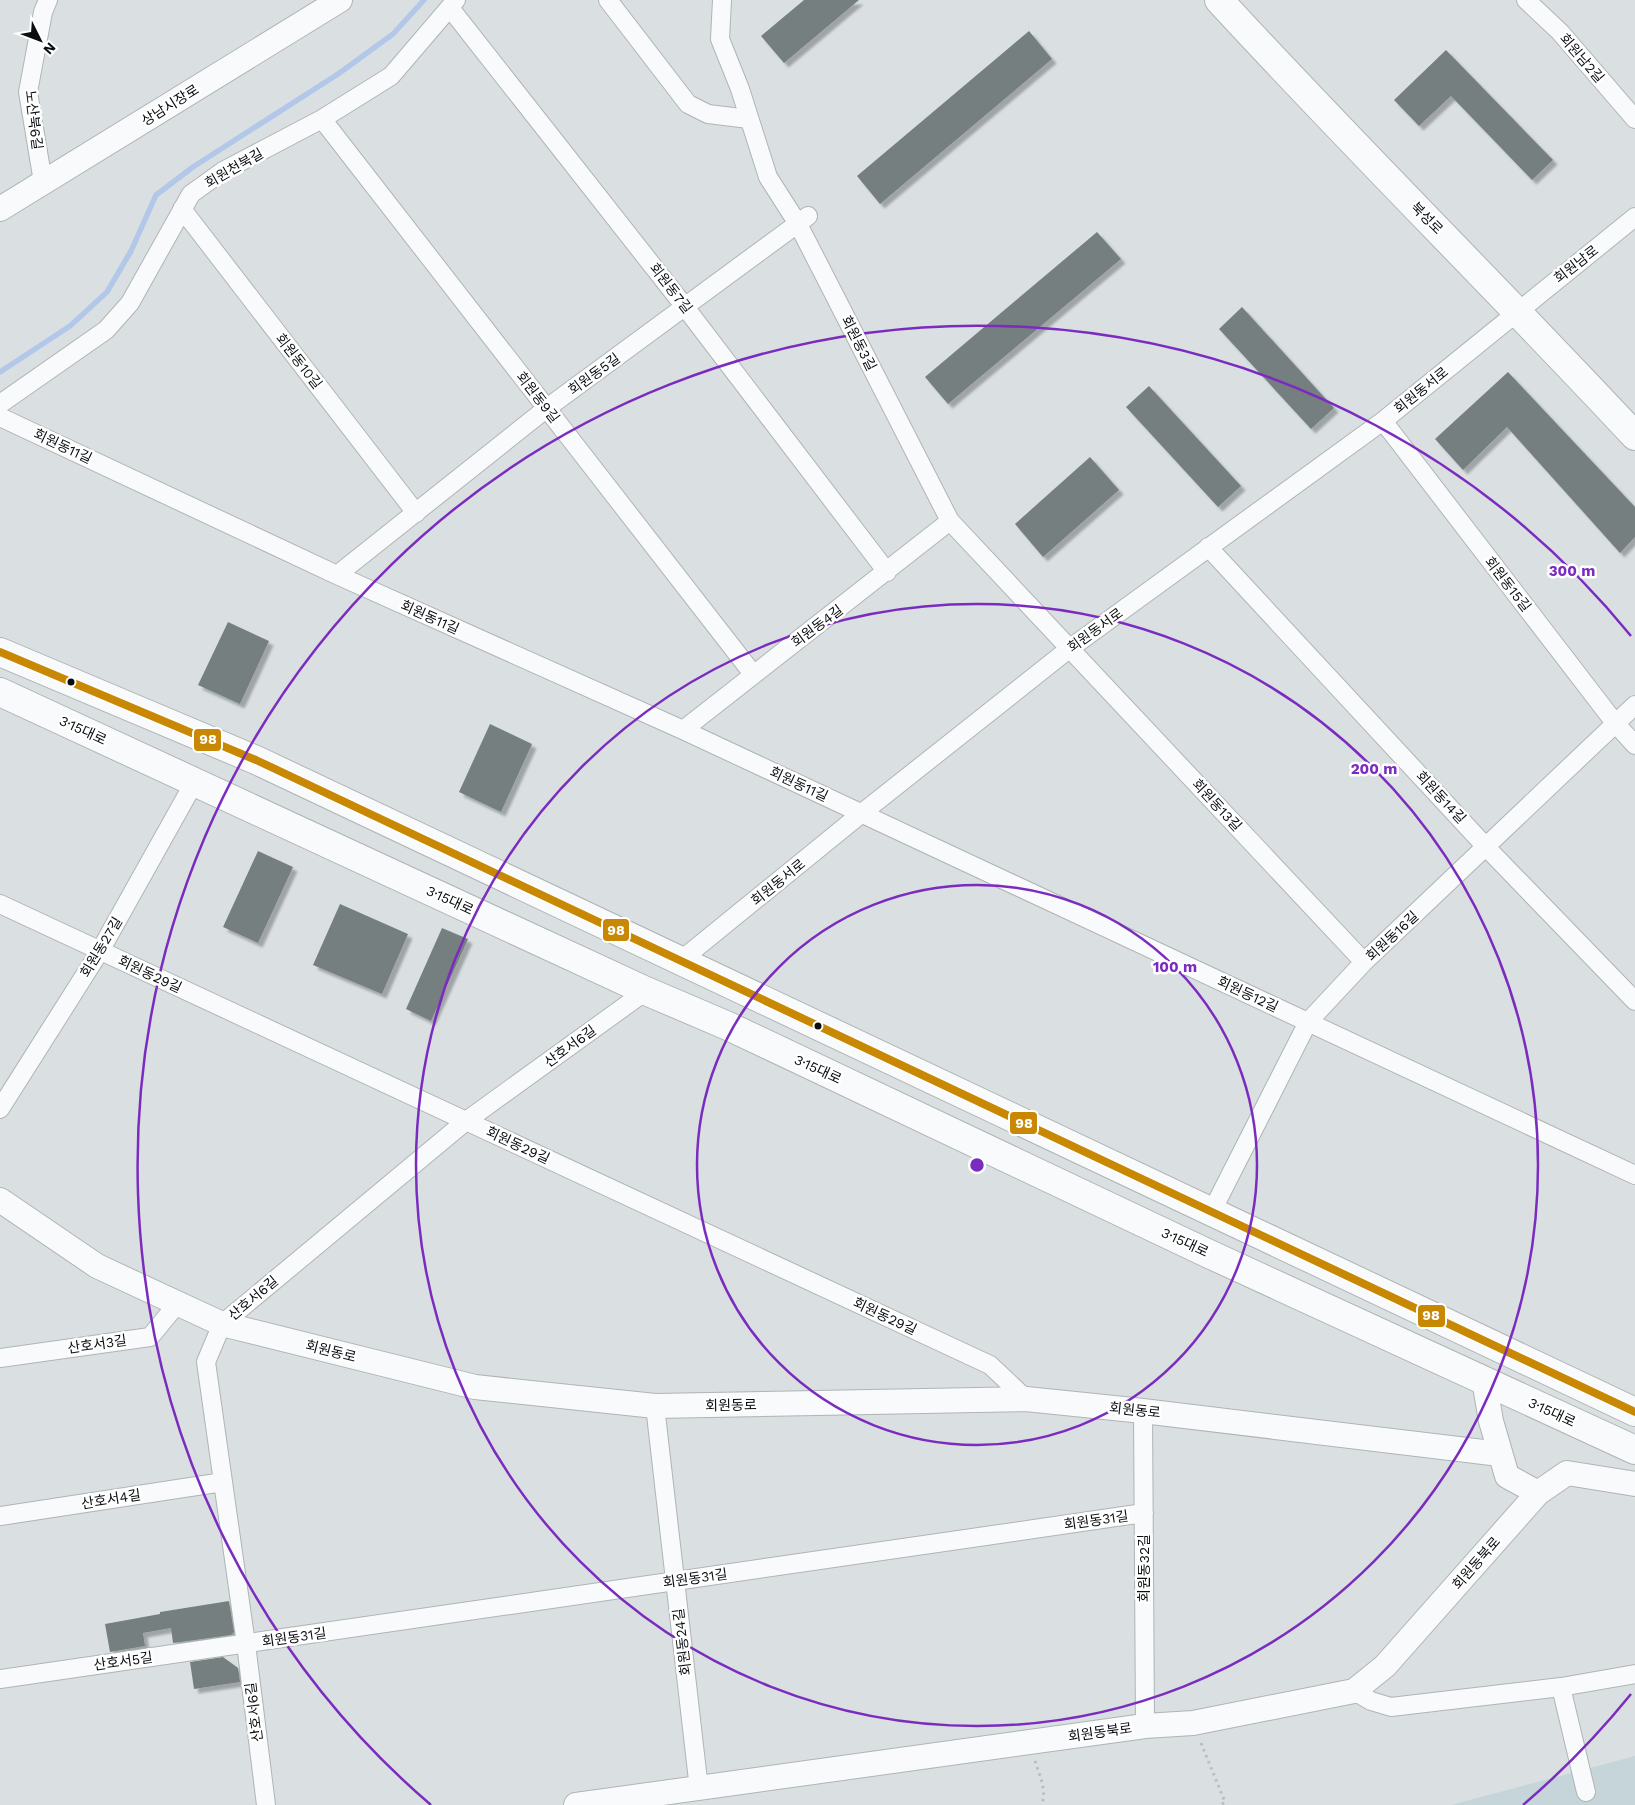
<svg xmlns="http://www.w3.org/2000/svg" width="1635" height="1805" font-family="'Work Sans','Noto Sans KR',sans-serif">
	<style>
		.built { fill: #c6d5d9 }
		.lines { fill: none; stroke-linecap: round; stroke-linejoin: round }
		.stream { stroke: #b3c8e8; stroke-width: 5.5 }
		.building { fill: #757f80; filter: url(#shadow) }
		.street-casing { stroke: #afb4b5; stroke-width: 20 }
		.secondary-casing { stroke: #afb4b5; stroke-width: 26 }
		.primary-casing { stroke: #afb4b5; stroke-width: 30 }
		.path { stroke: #bcbebe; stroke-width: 3; stroke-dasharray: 2.5 4; stroke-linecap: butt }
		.street { stroke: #f9fafb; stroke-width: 18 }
		.secondary { stroke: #f9fafb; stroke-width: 24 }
		.primary { stroke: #f9fafb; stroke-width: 28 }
		.bus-1-casing { stroke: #fff; stroke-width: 11 }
		.bus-1 { stroke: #c88803; stroke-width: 8 }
		.ring { fill: none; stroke: #7b2cbf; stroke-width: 2.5 }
		.bus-dot { fill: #0a0e10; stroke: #fff; stroke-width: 2 }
		.labels { text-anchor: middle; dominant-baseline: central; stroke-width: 5; stroke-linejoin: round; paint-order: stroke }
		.street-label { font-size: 14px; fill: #0a0e10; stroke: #fff }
		.centre { fill: #7b2cbf; stroke: #fff; stroke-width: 2.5 }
		.ring-label { font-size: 15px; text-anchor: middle; font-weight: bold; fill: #7b2cbf; stroke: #fff; stroke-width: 5; stroke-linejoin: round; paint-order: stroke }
		.line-badge { stroke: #fff; stroke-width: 2 }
		.badge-label { font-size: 14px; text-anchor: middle; font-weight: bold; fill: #fff }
	</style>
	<defs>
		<filter id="shadow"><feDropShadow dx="4.5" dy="4.5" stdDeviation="1" flood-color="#0004"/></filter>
	</defs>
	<rect width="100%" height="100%" fill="#dae0e2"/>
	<path class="built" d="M1635,1756V1805H1451Z"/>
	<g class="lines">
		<path class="stream" d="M0,372L70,326L107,292L131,251L156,195L193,167L338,74L393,34L424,0"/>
	</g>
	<path class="building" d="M804,0H859L784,63L761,36Z
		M1029,31L1052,59L880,204L857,176Z
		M1446,50L1553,160L1532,180L1451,96L1419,126L1394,100Z
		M1097,232L1121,259L948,404L925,377Z
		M1242,307L1334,408L1311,429L1219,329Z
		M1508,372L1635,507V537L1620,553L1507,427L1463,470L1435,439Z
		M1149,386L1241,486L1218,507L1126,407Z
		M1090,457L1119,490L1043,557L1015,524Z
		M228,622L269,641L240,704L198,685Z
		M490,724L532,744L501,812L459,792Z
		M258,851L293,867L258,943L223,927Z
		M340,904L408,934L382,994L313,965Z
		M442,928L468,939L431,1021L406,1009Z
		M229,1601L234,1632L231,1635L173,1643L171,1628L143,1633L145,1646L110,1652L105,1624L160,1614V1612Z
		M223,1657L238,1668L240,1682L194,1689L190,1662Z"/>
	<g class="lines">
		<defs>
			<path id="street" d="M608,0L688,104L708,114L749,119
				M722,0L720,39L740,89L768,177L798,224L950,521L1364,962
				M1526,0L1560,32L1635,119
				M450,8L685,307L887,572
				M322,119L753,674
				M43,182L28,92L43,12L48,0
				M182,209L416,513
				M0,404L106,330L130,303L191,194L223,171L322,119L391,76L456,0
				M0,417L337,575L683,730L1635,1175
				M1383,421L1615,723L1635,745
				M1208,547L1487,848L1635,1001
				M337,575L547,408L808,216
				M683,730L950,521
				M0,904L990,1365L1026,1399
				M680,961L862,813L1069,649L1383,421L1635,217
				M0,1109L100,951L195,781
				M1211,1213L1308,1022L1364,962L1635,705
				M0,1358L150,1337L178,1303
				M655,1406L699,1789
				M1143,1411L1145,1726
				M0,1516L223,1482
				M0,1679L1144,1513
				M1561,1687L1586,1792
				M1354,1691L1371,1701L1391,1707L1561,1687L1635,1674
				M266,1805L246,1644L206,1362L222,1324L466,1121L646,991"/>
			<path id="secondary" d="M0,209L340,0
				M0,1200L97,1266L222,1324L475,1387L655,1406L1026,1399L1143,1411L1500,1454
				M1484,1380L1491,1421L1507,1476L1538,1493
				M576,1805L1145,1726L1193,1723L1354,1691L1385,1666L1538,1493L1567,1473L1635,1484"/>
			<path id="primary" d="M1219,0C1355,148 1498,289 1635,436
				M0,652L256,760L1635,1412
				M0,692L646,991L728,1026L1207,1253L1635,1450"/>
		</defs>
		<use href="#street" class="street-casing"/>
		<use href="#secondary" class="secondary-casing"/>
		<use href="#primary" class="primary-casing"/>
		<path class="path" d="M1201,1743L1225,1802L1221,1805
			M1035,1761C1039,1774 1048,1793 1041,1805"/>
		<use href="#street" class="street"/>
		<use href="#secondary" class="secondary"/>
		<use href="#primary" class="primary"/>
		<defs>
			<path id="bus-1" d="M0,652L256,760L1635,1412"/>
		</defs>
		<use href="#bus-1" class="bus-1-casing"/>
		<use href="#bus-1" class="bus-1"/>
	</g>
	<g class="ring">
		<circle cx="977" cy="1165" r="280"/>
		<circle cx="977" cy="1165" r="561"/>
		<path d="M1631 1694A841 841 0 0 1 1523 1805M431 1805A841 841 0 1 1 1631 636"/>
	</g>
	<g class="bus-dot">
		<circle cx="71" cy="682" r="4.5"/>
		<circle cx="818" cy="1026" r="4.5"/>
	</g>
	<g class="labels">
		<g class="street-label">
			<text transform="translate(1582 58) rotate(49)">회원남2길</text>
			<text transform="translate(170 105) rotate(-32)">상남시장로</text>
			<text transform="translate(34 120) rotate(83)">노산북6길</text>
			<text transform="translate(234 168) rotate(-30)">회원천북길</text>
			<text transform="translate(1427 218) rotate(45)">북성로</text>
			<text transform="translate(1576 264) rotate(-38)">회원남로</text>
			<text transform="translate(671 288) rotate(52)">회원동7길</text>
			<text transform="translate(859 343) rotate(63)">회원동3길</text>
			<text transform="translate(299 361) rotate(52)">회원동10길</text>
			<text transform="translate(594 374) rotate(-36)">회원동5길</text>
			<text transform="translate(1421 390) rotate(-39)">회원동서로</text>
			<text transform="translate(538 397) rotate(52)">회원동9길</text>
			<text transform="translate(63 446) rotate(25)">회원동11길</text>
			<text transform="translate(1508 584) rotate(52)">회원동15길</text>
			<text transform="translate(430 617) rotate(24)">회원동11길</text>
			<text transform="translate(817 626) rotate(-37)">회원동4길</text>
			<text transform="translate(1095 630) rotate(-36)">회원동서로</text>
			<text transform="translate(83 730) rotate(25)">3·15대로</text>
			<text transform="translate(799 784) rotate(25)">회원동11길</text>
			<text transform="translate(1441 797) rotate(47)">회원동14길</text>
			<text transform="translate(1217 805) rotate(47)">회원동13길</text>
			<text transform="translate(778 882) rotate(-39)">회원동서로</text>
			<text transform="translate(450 900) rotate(25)">3·15대로</text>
			<text transform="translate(1392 936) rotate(-43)">회원동16길</text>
			<text transform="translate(101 947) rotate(-59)">회원동27길</text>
			<text transform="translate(150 974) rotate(25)">회원동29길</text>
			<text transform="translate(1248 994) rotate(25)">회원동12길</text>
			<text transform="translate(570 1046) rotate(-36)">산호서6길</text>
			<text transform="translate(818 1069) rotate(25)">3·15대로</text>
			<text transform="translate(518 1145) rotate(25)">회원동29길</text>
			<text transform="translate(1185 1242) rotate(25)">3·15대로</text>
			<text transform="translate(253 1298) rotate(-40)">산호서6길</text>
			<text transform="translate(885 1316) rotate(25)">회원동29길</text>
			<text transform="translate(97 1344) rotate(-8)">산호서3길</text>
			<text transform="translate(331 1351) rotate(14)">회원동로</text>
			<text transform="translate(731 1405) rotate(-1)">회원동로</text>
			<text transform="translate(1135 1410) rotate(6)">회원동로</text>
			<text transform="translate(1552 1412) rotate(25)">3·15대로</text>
			<text transform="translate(111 1499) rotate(-9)">산호서4길</text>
			<text transform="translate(1096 1520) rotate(-8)">회원동31길</text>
			<text transform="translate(1476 1563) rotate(-49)">회원동북로</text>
			<text transform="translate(1144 1568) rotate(-90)">회원동32길</text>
			<text transform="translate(695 1578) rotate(-8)">회원동31길</text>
			<text transform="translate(294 1637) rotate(-8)">회원동31길</text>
			<text transform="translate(682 1642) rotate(-97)">회원동24길</text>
			<text transform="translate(123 1661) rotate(-8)">산호서5길</text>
			<text transform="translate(254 1712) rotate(-97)">산호서6길</text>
			<text transform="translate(1100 1732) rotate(-8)">회원동북로</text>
		</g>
	</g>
	<circle cx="977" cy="1165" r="8" class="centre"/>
	<g class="ring-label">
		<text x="1572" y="576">300 m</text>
		<text x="1374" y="774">200 m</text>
		<text x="1175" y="972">100 m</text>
	</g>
	<g class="line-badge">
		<rect x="193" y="728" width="29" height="24" rx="5" fill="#c88803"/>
		<rect x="602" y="918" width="28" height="24" rx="5" fill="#c88803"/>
		<rect x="1009" y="1111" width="29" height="24" rx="5" fill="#c88803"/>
		<rect x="1417" y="1304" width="29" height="24" rx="5" fill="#c88803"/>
	</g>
	<g class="badge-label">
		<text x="208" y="744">98</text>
		<text x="616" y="935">98</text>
		<text x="1024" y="1128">98</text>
		<text x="1431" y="1320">98</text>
	</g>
	<g transform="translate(40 40) rotate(132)" stroke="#ffffff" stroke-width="4" paint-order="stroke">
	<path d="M0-4L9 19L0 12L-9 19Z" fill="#0a0e10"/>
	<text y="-8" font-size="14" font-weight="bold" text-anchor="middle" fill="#0a0e10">N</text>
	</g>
</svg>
